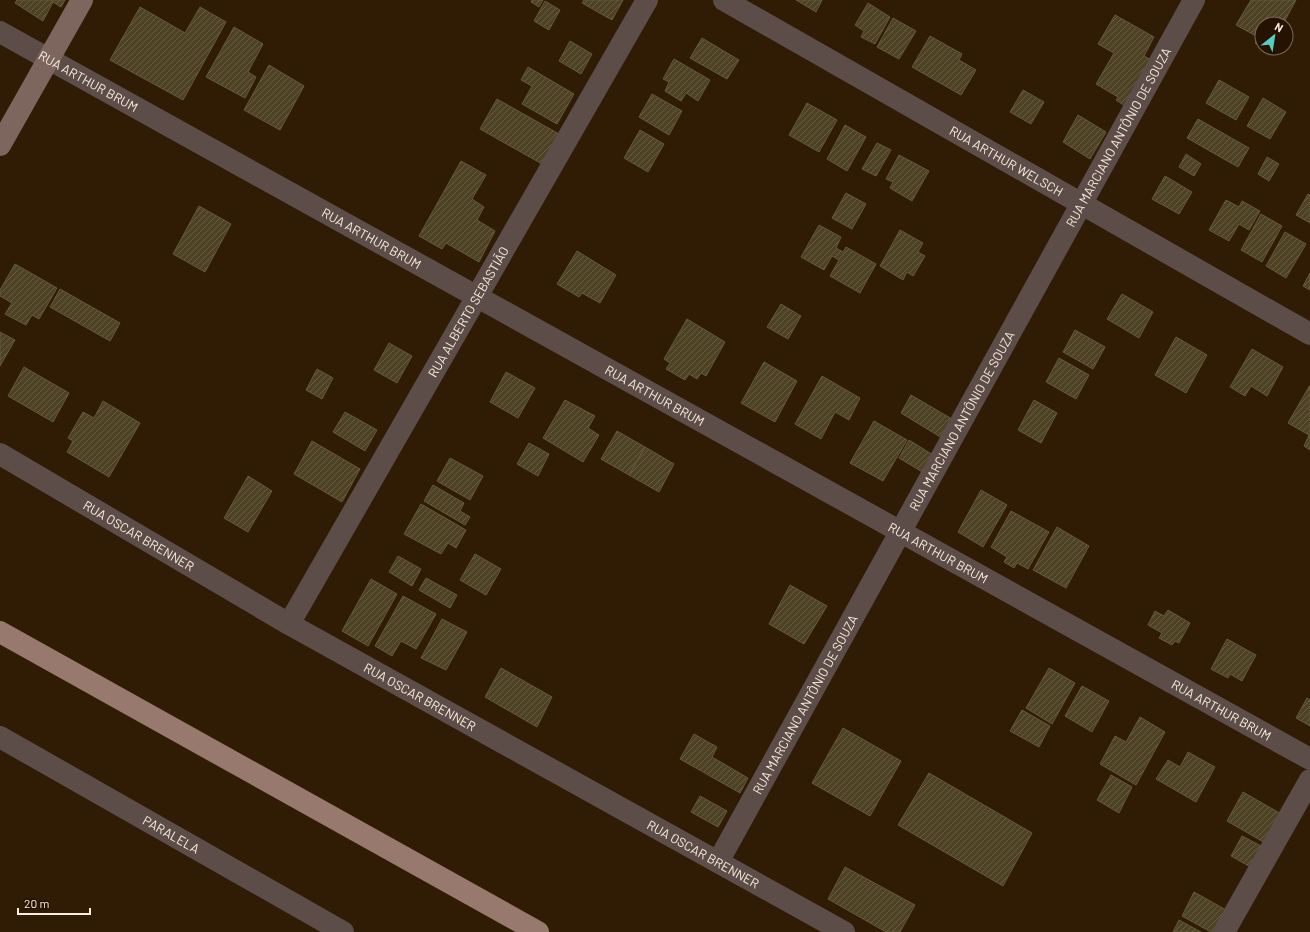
<svg xmlns="http://www.w3.org/2000/svg" width="1310" height="932" font-family="Barlow,sans-serif">
	<style>
		.building { fill: url(#building-hatch); stroke: #64593a }
		.lines { fill: none; stroke-linecap: round; stroke-linejoin: round }
		.street { stroke: #5c4d48; stroke-width: 22 }
		.secondary { stroke: #7d665e; stroke-width: 22 }
		.primary { stroke: #97796e; stroke-width: 22 }
		.labels { text-anchor: middle; dominant-baseline: central; stroke-width: 3; stroke-linejoin: round; paint-order: stroke }
		.street-label { font-size: 13px; fill: #fbecdf; stroke: #261200 }
	</style>
	<defs>
		<pattern id="building-hatch" width="6" height="6" patternUnits="userSpaceOnUse"><rect width="6" height="6" fill="#4d4224"/><path d="M-1 1l2-2M0 6l6-6M5 7l2-2" fill="none" stroke="#685d43"/></pattern>
	</defs>
	<rect width="100%" height="100%" fill="#301b05"/>
	<path class="building" d="M17,0H65L61,7L53,2L43,21L15,3Z
		M532,0H543L539,7L531,2Z
		M584,0H623L612,20L582,3Z
		M796,0H822L816,12Z
		M1251,0H1296L1283,24H1262V47L1255,43L1258,37L1236,25Z
		M545,1L560,10L549,30L534,21Z
		M868,3L890,17L875,44L861,37L864,31L855,25Z
		M140,7L185,33L200,7L226,22L183,100L110,60Z
		M1115,15L1154,37L1144,56L1151,60L1125,106L1116,100L1118,97L1096,84L1114,53L1098,44Z
		M893,18L916,31L899,59L877,47Z
		M234,27L263,44L248,72L256,77L245,98L206,77Z
		M930,36L962,54L959,60L976,70L961,95L912,67Z
		M702,38L739,60L727,79L690,58Z
		M570,41L592,54L581,74L559,61Z
		M674,59L710,80L698,101L686,93L681,101L665,91L669,82L663,79Z
		M269,65L304,86L280,130L244,110Z
		M528,67L574,94L557,124L522,104L532,86L521,80Z
		M1219,80L1249,97L1236,120L1206,103Z
		M1023,90L1044,102L1031,124L1010,112Z
		M652,94L682,111L669,135L639,117Z
		M1263,98L1286,112L1270,139L1247,126Z
		M497,99L559,134L542,164L480,129Z
		M807,103L837,120L819,152L789,135Z
		M1078,115L1106,132L1090,159L1063,142Z
		M1198,119L1249,148L1238,167L1187,138Z
		M845,125L866,137L847,171L827,159Z
		M640,130L664,144L648,172L624,158Z
		M877,143L891,150L876,176L862,169Z
		M1186,154L1201,164L1194,176L1179,167Z
		M899,155L929,171L912,201L890,188L893,182L886,179Z
		M1267,157L1279,164L1269,181L1258,174Z
		M461,161L486,175L472,199L484,207L477,220L495,231L479,262L446,243L442,249L419,236Z
		M1165,176L1192,192L1179,214L1152,199Z
		M846,193L866,204L852,229L832,218Z
		M1308,194L1310,195V223L1296,215Z
		M1226,200L1239,207L1242,201L1260,211L1249,230L1239,224L1229,241L1209,230Z
		M199,206L231,224L205,272L173,254Z
		M1261,214L1282,226L1262,262L1241,250Z
		M819,225L841,237L836,248L843,252L846,247L876,264L860,293L830,276L839,260L832,256L824,270L801,257Z
		M900,230L923,243L918,252L925,256L913,276L907,272L903,280L880,266Z
		M1285,232L1306,244L1286,278L1266,266Z
		M577,251L616,275L600,303L582,293L579,297L557,284Z
		M15,264L57,288L39,319L32,315L26,325L5,314L12,303L0,296V290Z
		M1310,273V290L1303,286Z
		M60,289L120,323L110,341L50,307Z
		M1122,294L1153,312L1139,338L1107,319Z
		M781,304L801,316L788,339L767,327Z
		M687,319L725,342L706,376L701,373L697,379L689,374L685,380L666,369L670,363L664,359Z
		M1075,330L1105,347L1093,369L1063,352Z
		M0,332L15,340L0,366Z
		M1176,337L1207,355L1186,393L1155,375Z
		M389,343L412,356L397,383L374,370Z
		M1252,349L1283,367L1267,396L1251,386L1245,396L1230,387Z
		M1059,358L1089,375L1076,399L1046,382Z
		M764,362L797,381L775,422L741,403Z
		M24,367L69,393L53,422L8,396Z
		M317,369L333,378L322,399L306,390Z
		M506,372L535,388L518,418L490,402Z
		M822,376L860,398L849,420L835,412L821,439L795,424Z
		M1310,385V450L1304,446L1309,435L1288,423Z
		M911,395L952,419L942,438L901,413Z
		M565,400L595,416L588,428L599,435L583,462L543,438Z
		M1034,400L1057,413L1041,443L1018,430Z
		M103,401L140,423L109,477L67,452L73,441L68,438L83,412L94,418Z
		M345,412L377,430L365,451L333,432Z
		M874,421L907,440L883,481L850,463Z
		M617,431L645,447L629,475L601,459Z
		M909,440L933,455L924,473L899,458Z
		M312,441L360,469L342,502L294,474Z
		M529,443L549,454L538,476L517,464Z
		M645,447L674,464L659,492L629,475Z
		M450,458L483,476L470,500L437,481Z
		M248,476L272,491L248,532L224,518Z
		M433,485L464,503L460,511L470,517L465,525L424,501Z
		M981,490L1007,505L983,547L958,532Z
		M421,504L466,530L456,548L448,543L441,554L404,534Z
		M1011,511L1049,532L1028,569L1017,563L1014,568L1004,562L1007,557L991,547Z
		M1057,527L1089,546L1066,588L1033,570Z
		M475,554L501,569L486,595L460,580Z
		M398,556L421,569L412,586L389,572Z
		M426,578L457,595L450,608L419,590Z
		M371,579L397,594L368,646L342,631Z
		M790,585L827,606L804,644L769,624Z
		M403,596L436,614L416,649L401,641L392,656L375,646Z
		M1168,610L1190,623L1179,643L1175,641L1172,645L1159,638L1162,633L1148,625L1155,611L1164,616Z
		M442,619L467,632L446,670L421,658Z
		M1227,639L1256,655L1242,681L1230,674L1228,678L1211,669Z
		M501,668L552,697L537,727L485,697Z
		M1049,668L1075,683L1052,724L1026,708Z
		M1082,686L1109,701L1092,732L1065,716Z
		M1307,698L1310,700V726L1296,718Z
		M1022,710L1050,726L1039,747L1010,731Z
		M1140,717L1165,732L1136,785L1100,764L1115,736L1126,742Z
		M843,728L901,761L870,816L812,783Z
		M694,734L717,747L712,757L748,778L740,793L680,759Z
		M1188,752L1215,767L1196,802L1156,779L1168,760L1180,767Z
		M929,773L1032,833L1003,886L898,825Z
		M1111,775L1132,787L1119,813L1097,800Z
		M1243,792L1283,815L1267,844L1227,821Z
		M700,796L727,811L718,827L691,812Z
		M1242,836L1265,848L1254,869L1231,856Z
		M845,867L915,905L900,932H886L828,899Z
		M1194,892L1228,911L1217,932H1211L1182,916Z
		M1179,920L1201,932H1173Z"/>
	<g class="lines">
		<g class="street">
			<path id="s1" d="M724,0L1310,334"/>
			<path id="s2" d="M0,32L1310,759"/>
			<path id="s3" d="M0,454L289,624L844,932"/>
			<path id="s4" d="M289,624L647,0"/>
			<path id="s5" d="M0,737L343,932"/>
			<path id="s6" d="M718,862L1194,0"/>
			<path d="M1224,932L1310,780"/>
		</g>
		<path class="secondary" d="M0,145L82,0"/>
		<path class="primary" d="M0,632L538,932"/>
	</g>
	<g class="labels">
		<g class="street-label">
			<text stroke="none"><textPath href="#s2" startOffset="101">RUA ARTHUR BRUM</textPath></text>
			<text stroke="none"><textPath href="#s6" startOffset="828">RUA MARCIANO ANTÔNIO DE SOUZA</textPath></text>
			<text stroke="none"><textPath href="#s1" startOffset="325">RUA ARTHUR WELSCH</textPath></text>
			<text stroke="none"><textPath href="#s2" startOffset="425">RUA ARTHUR BRUM</textPath></text>
			<text stroke="none"><textPath href="#s4" startOffset="360">RUA ALBERTO SEBASTIÃO</textPath></text>
			<text stroke="none"><textPath href="#s2" startOffset="749">RUA ARTHUR BRUM</textPath></text>
			<text stroke="none"><textPath href="#s6" startOffset="504">RUA MARCIANO ANTÔNIO DE SOUZA</textPath></text>
			<text stroke="none"><textPath href="#s3" startOffset="161">RUA OSCAR BRENNER</textPath></text>
			<text stroke="none"><textPath href="#s2" startOffset="1073">RUA ARTHUR BRUM</textPath></text>
			<text stroke="none"><textPath href="#s3" startOffset="485">RUA OSCAR BRENNER</textPath></text>
			<text stroke="none"><textPath href="#s6" startOffset="180">RUA MARCIANO ANTÔNIO DE SOUZA</textPath></text>
			<text stroke="none"><textPath href="#s2" startOffset="1397">RUA ARTHUR BRUM</textPath></text>
			<text stroke="none"><textPath href="#s5" startOffset="197">PARALELA</textPath></text>
			<text stroke="none"><textPath href="#s3" startOffset="809">RUA OSCAR BRENNER</textPath></text>
		</g>
	</g>
	<g transform="translate(1274 36) rotate(30)"><circle r="19" fill="#261200" stroke="#7b6959"/>
	<path d="M0-3L7 15L0 10L-7 15Z" fill="#55cec5"/>
	<text y="-6" font-size="11" font-weight="bold" text-anchor="middle" fill="#fbecdf">N</text>
	</g>
	<path d="M18 908v6h72v-6" fill="none" stroke="#fbecdf" stroke-width="2"/>
	<text x="24" y="908" font-size="12" fill="#fbecdf" stroke="#261200" stroke-width="3" paint-order="stroke">20 m</text>
</svg>
